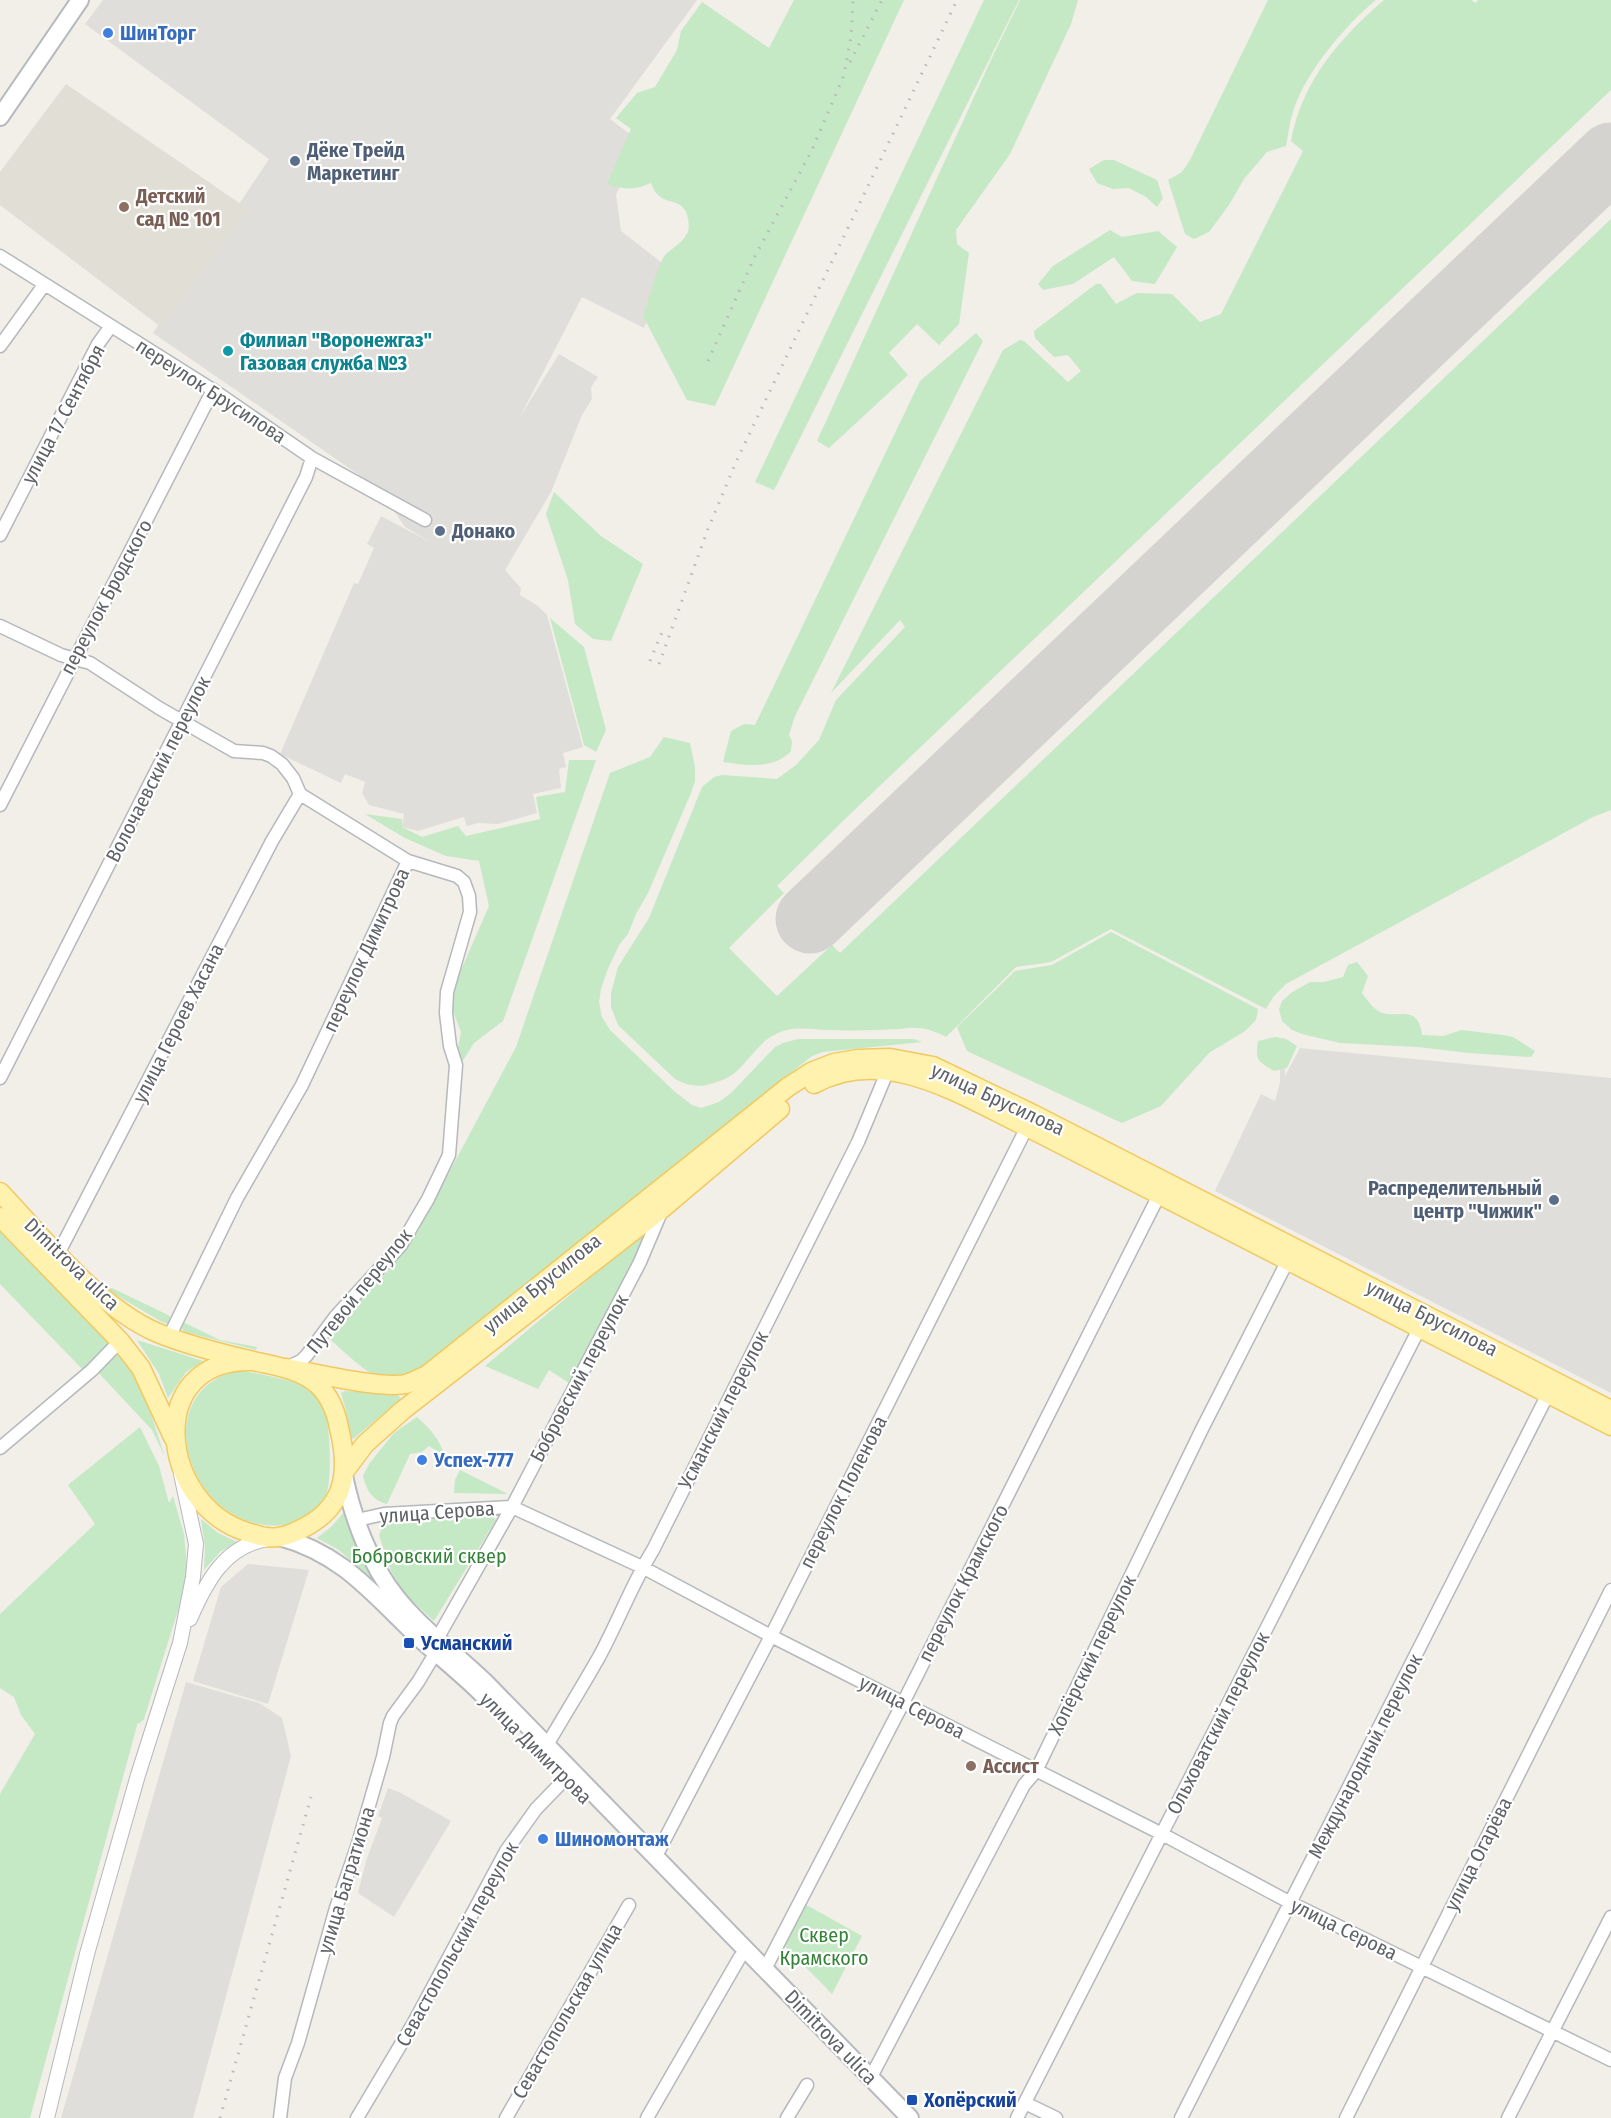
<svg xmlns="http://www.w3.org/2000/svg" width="1611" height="2118" font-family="'Fira Sans Condensed',sans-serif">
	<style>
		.industrial { fill: #e0deda }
		.education { fill: #e1ded6 }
		.green { fill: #c5e8c5 }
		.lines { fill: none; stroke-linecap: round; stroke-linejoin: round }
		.runway { stroke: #d4d3d0; stroke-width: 69 }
		.minor-casing { stroke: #b5b8bc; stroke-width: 15 }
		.tertiary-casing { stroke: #b5b8bc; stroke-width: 16 }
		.secondary-casing { stroke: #b6babf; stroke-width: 20 }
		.primary-casing { stroke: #f2c960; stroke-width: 21 }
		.minor { stroke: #fff; stroke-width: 12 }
		.tertiary { stroke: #fff; stroke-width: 14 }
		.secondary { stroke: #fff; stroke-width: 16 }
		.primary { stroke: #fff2af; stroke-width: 18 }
		.rail { stroke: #b6b7b8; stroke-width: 3; stroke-dasharray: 1.5 8; stroke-linecap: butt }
		.shop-dot { fill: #3f7fe0; stroke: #fff; stroke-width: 2 }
		.service-dot { fill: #5c6f8a; stroke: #fff; stroke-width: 2 }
		.education-dot { fill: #8d6e63; stroke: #fff; stroke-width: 2 }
		.culture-dot { fill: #0f9aa8; stroke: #fff; stroke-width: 2 }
		.transit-dot { fill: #1a4fb4; stroke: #fff; stroke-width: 2 }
		.labels { text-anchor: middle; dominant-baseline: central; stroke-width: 4.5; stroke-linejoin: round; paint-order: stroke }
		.shop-label { font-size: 20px; font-weight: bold; fill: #366cbe; stroke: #fff; text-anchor: start }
		.service-label { font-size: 20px; font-weight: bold; fill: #4e5e75; stroke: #fff; text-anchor: start }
		.education-label { font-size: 20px; font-weight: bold; fill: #785e54; stroke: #fff; text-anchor: start }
		.culture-label { font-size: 20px; font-weight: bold; fill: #0d838f; stroke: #fff; text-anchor: start }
		.street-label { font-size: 20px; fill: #5f6368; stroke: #fff }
		.park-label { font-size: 20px; fill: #348238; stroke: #fff }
		.transit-label { font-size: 20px; font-weight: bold; fill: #164399; stroke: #fff; text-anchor: start }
	</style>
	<rect width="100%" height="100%" fill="#f1efe8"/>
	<path class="industrial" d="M103,0H697L610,119L643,144L616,194L621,231L670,269L644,328L582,297L520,417L559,354L598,377L591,387L592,399L582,415L551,492L505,570L521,588L520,595L538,606L547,615L583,747L563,753L566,767L559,769L561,788L533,794L537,813L498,824L478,823L467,826L464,817L418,831L402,827L404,814L369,805L362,793L365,782L345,774L341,783L280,754L354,583L358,584L374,548L367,544L381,516L432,543L405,527L378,488L153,333L269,159L85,24Z
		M1300,1048L1611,1078V1393L1215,1191L1261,1094L1275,1101L1280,1082V1069H1285V1076Z
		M248,1564L309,1570L268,1704L193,1681L221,1587Z
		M186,1682L259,1703L282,1718L291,1756L193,2118H61Z
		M388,1788L401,1793L451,1821L394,1917L358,1893L366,1861L382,1818L378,1816Z"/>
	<path class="education" d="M66,84L248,209L161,327L0,205V172Z"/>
	<path class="green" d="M794,0H904L715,406L687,400L643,316C647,305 659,262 665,255C672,248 683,243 688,232C690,227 688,215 685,210C676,196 660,208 651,183C637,190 622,190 607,184L631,129L616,118L637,93L655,87L677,50L681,31L702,2L769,48Z
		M984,0H1019L774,490L755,482Z
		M1020,0H1078L1071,24L1010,154L956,230L957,244L969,253L959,324L939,345L917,324L889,353L908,375L829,448L817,441L990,62Z
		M1268,0H1376C1344,26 1303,75 1292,115C1289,125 1288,136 1286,146L1267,152L1244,179L1229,205L1209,232L1194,239L1185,234L1168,180L1182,172L1190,160Z
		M1384,0H1471L1476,3L1478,0H1611V90L845,819L777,886L784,893L729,948L777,996L832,945L840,953L1611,219V810L1593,817L1286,984L1273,997L1266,1009L1111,929L1051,962L1016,967L946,1037C931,1029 918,1026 901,1029C878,1030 854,1031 831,1030C812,1030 794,1025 776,1034C758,1042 748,1063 732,1075C726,1079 718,1082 710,1084C698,1088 686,1085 675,1079L618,1025L611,1007V993L618,967L649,918L702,787L714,777L722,775L777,779L796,765L819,740L836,700L905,627L900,620L831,693L1003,350L1020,340L1024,341L1068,382L1081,371L1068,355L1054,357L1035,338L1034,331L1096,284H1101L1116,304L1137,293L1172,294L1200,322L1221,314L1303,151L1291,141C1302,81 1339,39 1384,0Z
		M1104,160H1114L1157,180L1163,198L1157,207L1146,197L1129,188L1113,189L1097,183L1089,169Z
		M1110,230L1122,237L1158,231L1177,247L1155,284L1132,281L1114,257L1073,284L1043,290L1038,284L1053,266Z
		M976,333L983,341L795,716L789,735L792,741L791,751C774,770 745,765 723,762L731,731L744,724L755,725L920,381Z
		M554,492L601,536L643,564L611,641L593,639L575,624L568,580L546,514Z
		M550,618L584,647L606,730L596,752L584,745Z
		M664,737L690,743L695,767V781L691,793L648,893L636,914L628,934L619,945L607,971L601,989L599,1002L602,1017L610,1030L674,1091L692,1105L701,1108L719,1102L731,1093L775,1047L783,1043L798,1039H914L922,1042L823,1052L812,1056L424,1366C411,1373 393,1380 378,1376C367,1374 342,1350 332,1341L329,1337L340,1322L392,1267L417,1233L516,1047L610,773L650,757Z
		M569,760H596L503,1021L474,1043L462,1062L457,1053L461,1032L453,1011L451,993L489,906L479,861L446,856L405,838L365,814L402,819V827L422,837L458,826L466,836L540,819L536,797L565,792Z
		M1111,932L1258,1009L1256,1020L1245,1031L1209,1053L1161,1106L1122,1123L967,1051L957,1027L1015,971L1052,965Z
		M1357,962L1368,976L1362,993C1367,1000 1374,1010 1382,1013C1400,1018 1418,1004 1422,1035L1443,1036L1462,1030L1503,1035L1513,1037L1535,1051L1531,1057L1469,1053L1418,1047L1340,1043L1302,1034L1292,1030L1282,1021L1279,1009L1282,1001L1291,993L1310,982H1324L1343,977L1348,965Z
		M1275,1037L1286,1039L1297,1046L1287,1068L1274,1071C1258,1061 1255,1061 1258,1041Z
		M651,1227L657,1232L586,1352L572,1385L549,1370L538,1389L485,1366Z
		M0,1231L111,1345L84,1371L0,1284Z
		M112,1288L168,1315L172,1319L168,1324L162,1322L106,1289Z
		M181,1321L220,1340L257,1347L256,1350L185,1332L179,1326Z
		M137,1340L203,1361L186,1372L168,1398L159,1374Z
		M115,1351C144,1380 152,1419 165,1457L152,1430L95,1369Z
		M240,1370C259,1375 299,1379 313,1393C321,1400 326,1412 327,1421C330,1438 332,1484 325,1498C319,1508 307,1517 297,1521C287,1526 276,1526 265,1525C184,1516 149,1389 240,1370Z
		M345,1391L398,1395L401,1399L353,1439L350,1436L346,1411L341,1393Z
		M417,1417C431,1429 439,1439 445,1456L429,1446L422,1452L410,1454L387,1504C372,1500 367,1491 363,1476L369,1464L394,1433Z
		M140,1427L159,1466L169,1503L173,1496L184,1534L187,1567L180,1604L144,1719L139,1724L138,1722L30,2118H0V1794L35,1734L21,1715L14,1697L0,1688V1614L95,1524L68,1485Z
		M460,1470L508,1494L454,1493L455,1480Z
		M346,1510L379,1583L377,1585L339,1550L317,1538L332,1526Z
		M492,1515L496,1520L434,1621L404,1593L391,1571L379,1535L385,1520Z
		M201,1519L218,1533L237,1542L220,1552L204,1570L205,1547Z
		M803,1903L862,1936L832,1994L783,1944Z"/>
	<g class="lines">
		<path class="runway" d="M810,919L1611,157"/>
		<defs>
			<path id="minor" d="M0,256L213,390L312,458L425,520
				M0,346L44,285
				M0,535L98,344L111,326
				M0,626L61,655L90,663L159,708L234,751L263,753L271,756L282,764L293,778L300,794L408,861L457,876L464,882L469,896L470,912L447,992L446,1013L450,1046L456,1065L449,1155L428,1199L401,1245L336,1316L307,1355L301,1361L286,1368
				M0,805L213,390
				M0,1078L306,477L312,458
				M58,1254L272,841L300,794
				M169,1337L237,1198L302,1085L408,861
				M0,1448L92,1370L120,1341
				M357,1520L384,1514L512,1507L642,1567L771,1636L1162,1834L1291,1903L1611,2060
				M437,1639L512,1507L640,1262L662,1210
				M547,1745C564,1716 582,1687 599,1657C618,1622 632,1584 653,1550L858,1142L888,1070
				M656,1856L771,1636L1027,1127
				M765,1969L904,1701L1159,1195
				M871,2077L1024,1785L1036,1771L1202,1429L1288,1260
				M1025,2103L1056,2118
				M280,2118L285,2078L298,2043L336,1908L357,1847L383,1757L390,1723L393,1716L418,1682L436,1652
				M357,2118L413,2024L506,1851L536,1809L566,1778
				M506,2118L629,1905
				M647,2118L740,1957
				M787,2118L807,2085
				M1017,2118L1419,1329
				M1181,2118L1548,1394
				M1346,2118L1611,1590
				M1508,2118L1611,1917"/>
			<path id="tertiary" d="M190,1619C206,1582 225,1545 269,1539
				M47,2118L87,1954L138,1775L180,1643L193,1577L196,1544L181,1474"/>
			<path id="secondary" d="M0,117L80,0
				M344,1476C353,1518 370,1565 397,1598C423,1630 458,1656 487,1684L910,2118
				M280,1537C342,1554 372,1593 417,1636C439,1656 462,1674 483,1695"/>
			<path id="primary" d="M814,1084C886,1044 963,1097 1027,1127L1611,1426
				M0,1192C44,1239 99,1308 158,1333C187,1345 219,1353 249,1360C273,1366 298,1368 317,1384C330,1396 336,1411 339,1428C349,1468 347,1504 307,1526C298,1531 288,1536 278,1537C267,1539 256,1535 247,1532C159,1505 143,1359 251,1361
				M0,1217L120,1341L141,1368L173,1437
				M286,1368C314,1373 380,1389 406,1384C413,1382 420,1378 427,1375L788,1087L811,1072L834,1063L858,1059L890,1058L933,1066L1033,1114L1611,1410
				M344,1472L365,1444L403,1410L663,1208L780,1109"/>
		</defs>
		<use href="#minor" class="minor-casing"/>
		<use href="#tertiary" class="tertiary-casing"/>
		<use href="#secondary" class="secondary-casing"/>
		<use href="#primary" class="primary-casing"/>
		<use href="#minor" class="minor"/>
		<use href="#tertiary" class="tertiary"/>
		<use href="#secondary" class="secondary"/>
		<use href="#primary" class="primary"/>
		<path class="rail" d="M850,62L882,0
			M708,361L754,258L812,150L844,75L851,37L853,0
			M650,661L663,630
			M659,664L708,529L736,462L957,0
			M220,2118L311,1797"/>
	</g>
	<g class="shop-dot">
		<circle cx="108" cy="33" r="6"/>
		<circle cx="422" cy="1460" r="6"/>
		<circle cx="543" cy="1839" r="6"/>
	</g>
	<g class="service-dot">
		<circle cx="295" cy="161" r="6"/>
		<circle cx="440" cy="531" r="6"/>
		<circle cx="1554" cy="1200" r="6"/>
	</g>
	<g class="education-dot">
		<circle cx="124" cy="207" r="6"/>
		<circle cx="971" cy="1766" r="6"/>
	</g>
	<circle class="culture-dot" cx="228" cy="351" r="6"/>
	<g class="transit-dot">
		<rect x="403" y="1637" width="12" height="12" rx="3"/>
		<rect x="906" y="2094" width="12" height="12" rx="3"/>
	</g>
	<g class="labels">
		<g class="shop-label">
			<text x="120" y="33">ШинТорг</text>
			<text x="434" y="1460">Успех-777</text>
			<text x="555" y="1839">Шиномонтаж</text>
		</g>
		<g class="service-label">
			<text x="307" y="150">Дёке Трейд<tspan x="307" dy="23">Маркетинг</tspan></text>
			<text x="452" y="531">Донако</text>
			<text x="1542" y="1188" text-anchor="end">Распределительный<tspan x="1542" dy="23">центр "Чижик"</tspan></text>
		</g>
		<g class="education-label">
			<text x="136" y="196">Детский<tspan x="136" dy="23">сад № 101</tspan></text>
			<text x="983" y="1766">Ассист</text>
		</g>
		<g class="culture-label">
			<text x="240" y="340">Филиал "Воронежгаз"<tspan x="240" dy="23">Газовая служба №3</tspan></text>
		</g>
		<g class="street-label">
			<text transform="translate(211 391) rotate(33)">переулок Брусилова</text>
			<text transform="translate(63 414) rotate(-62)">улица 17 Сентября</text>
			<text transform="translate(106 597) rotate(-62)">переулок Бродского</text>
			<text transform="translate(158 769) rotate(-63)">Волочаевский переулок</text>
			<text transform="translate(366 950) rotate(-65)">переулок Димитрова</text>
			<text transform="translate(178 1023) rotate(-63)">улица Героев Хасана</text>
			<text transform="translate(998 1099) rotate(25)">улица Брусилова</text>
			<text transform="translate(72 1264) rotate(44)">Dimitrova ulica</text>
			<text transform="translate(542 1283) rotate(-39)">улица Брусилова</text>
			<text transform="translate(359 1291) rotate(-51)">Путевой переулок</text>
			<text transform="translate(1432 1318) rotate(27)">улица Брусилова</text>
			<text transform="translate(579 1378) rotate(-62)">Бобровский переулок</text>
			<text transform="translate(723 1410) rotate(-63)">Усманский переулок</text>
			<text transform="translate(843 1492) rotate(-63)">переулок Поленова</text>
			<text transform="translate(437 1512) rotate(-4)">улица Серова</text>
			<text transform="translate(963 1583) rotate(-63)">переулок Крамского</text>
			<text transform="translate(1092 1655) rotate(-64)">Хопёрский переулок</text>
			<text transform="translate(912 1707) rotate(27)">улица Серова</text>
			<text transform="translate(1218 1723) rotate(-63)">Ольховатский переулок</text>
			<text transform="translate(536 1748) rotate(45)">улица Димитрова</text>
			<text transform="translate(1365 1756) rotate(-63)">Международный переулок</text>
			<text transform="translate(1478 1854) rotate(-63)">улица Огарёва</text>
			<text transform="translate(346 1880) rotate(-73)">улица Багратиона</text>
			<text transform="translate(1344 1929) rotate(26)">улица Серова</text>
			<text transform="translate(457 1944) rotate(-61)">Севастопольский переулок</text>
			<text transform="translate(567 2011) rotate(-60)">Севастопольская улица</text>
			<text transform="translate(831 2037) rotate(46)">Dimitrova ulica</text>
		</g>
		<g class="park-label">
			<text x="429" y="1556">Бобровский сквер</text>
			<text x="824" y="1935">Сквер<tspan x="824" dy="23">Крамского</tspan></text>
		</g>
		<g class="transit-label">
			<text x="421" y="1643">Усманский</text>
			<text x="924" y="2100">Хопёрский</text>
		</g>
	</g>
</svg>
